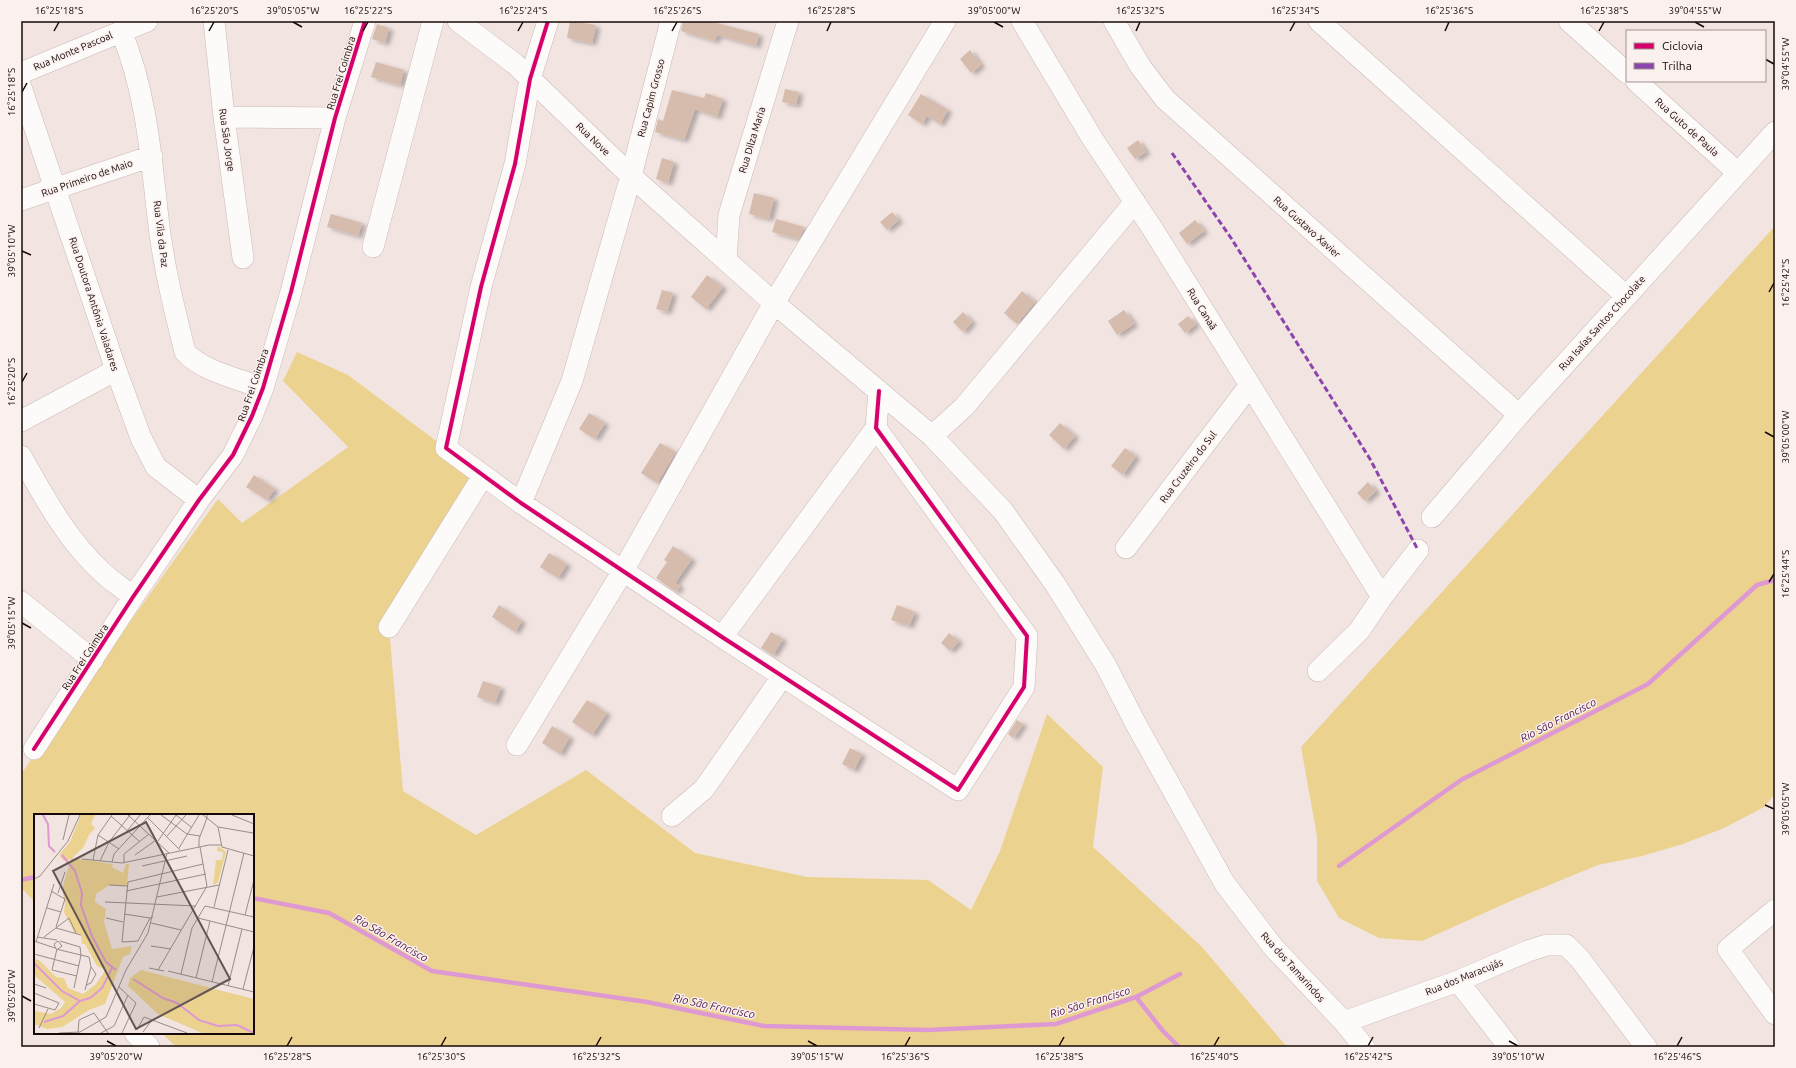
<svg xmlns="http://www.w3.org/2000/svg" width="1796" height="1068" font-family="Ubuntu,sans-serif">
	<style>
		.green { fill: #ecd28f }
		.lines { fill: none; stroke-linecap: round; stroke-linejoin: round }
		.stream { stroke: #df99d2; stroke-width: 4.5 }
		.building { fill: #d6bcad; filter: url(#shadow) }
		.minor-casing { stroke: #c9bab7; stroke-width: 22 }
		.minor { stroke: #fdfbfa; stroke-width: 21 }
		.quiet { stroke: #8e44ad; stroke-width: 3; stroke-dasharray: 6 3; stroke-linecap: butt }
		.cycleway-casing { stroke: #faf0ee; stroke-width: 6 }
		.cycleway { stroke: #d6006c; stroke-width: 4 }
		.ticks { fill: none; stroke: #160806; stroke-width: 1.5 }
		.labels { text-anchor: middle; dominant-baseline: central; stroke-width: 3; stroke-linejoin: round; paint-order: stroke }
		.street-label { font-size: 10px; fill: #160806; stroke: #faf0ee }
		.water-label { font-size: 11px; font-style: italic; fill: #4d1348; stroke: #faf0ee }
		.inset-river { fill: none; stroke: #df99d2; stroke-width: 2 }
		.inset-road { fill: none; stroke: #9a8c89; stroke-width: 1 }
		.view { fill: #635553; fill-opacity: 0.15; stroke: #635553; stroke-width: 2 }
		.inset-edge { fill: none; stroke: #160806; stroke-width: 2 }
		.neatline { fill: none; stroke: #160806; stroke-width: 1.5 }
		.ticks-label { font-size: 10px; text-anchor: middle; fill: #160806 }
	</style>
	<defs>
		<filter id="shadow"><feDropShadow dx="4.5" dy="2.5" stdDeviation="2" flood-color="#0004"/></filter>
	</defs>
	<rect width="100%" height="100%" fill="#f2e4e1"/>
	<path class="green" d="M1775,226V794L1764,807L1724,828L1683,844L1642,856L1598,865L1513,900L1422,941L1379,938L1339,918L1317,881V836L1301,747Z
		M297,352L348,375L483,476L389,627L403,791L476,835L586,770L695,853L807,877L928,880L971,910L1000,851L1047,714L1103,767L1093,847L1202,947L1287,1047H176L162,1033H253V815H35V902L21,888V774L218,499L242,523L348,447L283,381Z"/>
	<g class="lines">
		<path class="stream" d="M1339,866L1461,780L1648,684L1757,585L1775,580
			M21,880L35,877
			M253,898L329,913L432,971L647,1002L764,1026L928,1030L1056,1024L1136,997L1180,974
			M1136,997L1163,1031L1179,1047"/>
	</g>
	<path class="building" d="M570,21L596,25L592,43L567,38Z
		M683,21H709L759,34L756,46L717,35L715,41L681,31Z
		M377,24L389,28L385,43L372,39Z
		M970,50L981,65L971,73L960,59Z
		M376,62L404,70L400,85L371,77Z
		M785,89L799,92L796,105L782,102Z
		M672,90L704,98L706,93L723,99L717,117L695,109L684,140L655,132L658,119L663,121Z
		M921,94L948,110L940,124L927,116L922,124L908,115Z
		M1138,140L1146,152L1135,159L1127,148Z
		M662,158L674,162L668,183L656,179Z
		M754,193L774,198L769,219L749,214Z
		M892,212L899,220L887,230L880,222Z
		M331,214L362,223L358,236L327,227Z
		M776,219L804,227L799,239L772,232Z
		M1195,220L1204,231L1187,244L1179,233Z
		M707,275L723,287L706,309L691,297Z
		M662,290L673,293L667,312L656,309Z
		M1022,291L1035,302L1017,324L1004,313Z
		M1124,310L1134,324L1117,335L1108,321Z
		M963,312L972,322L963,332L953,322Z
		M1188,316L1196,324L1185,333L1178,324Z
		M589,413L605,423L595,439L579,429Z
		M1060,423L1075,436L1064,449L1049,435Z
		M660,443L676,452L657,483L641,473Z
		M1125,448L1136,456L1123,475L1111,466Z
		M254,475L275,489L267,500L246,487Z
		M1368,482L1376,491L1365,501L1357,493Z
		M673,546L692,559L675,583L680,586L676,592L656,578L667,562L664,560Z
		M549,553L567,564L558,578L540,567Z
		M499,605L522,621L515,632L492,617Z
		M897,605L915,612L909,626L891,620Z
		M771,632L783,639L773,655L761,648Z
		M949,633L959,641L950,651L941,643Z
		M483,681L501,687L495,703L477,697Z
		M587,700L607,713L592,735L572,722Z
		M1017,720L1023,724L1013,738L1008,734Z
		M552,726L570,737L560,754L542,743Z
		M850,748L862,754L854,770L842,764Z"/>
	<g class="lines">
		<defs>
			<path id="minor" d="M214,21L224,117L243,258
				M458,21L515,64L631,176L774,303L932,436L1003,511L1055,584L1105,664L1137,726L1225,884L1274,948L1344,1022L1364,1047
				M548,21L530,79L515,164L481,287L446,448L521,503L722,637L958,790L1024,687L1027,636L876,428L879,391
				M1022,21L1092,138L1152,228L1382,597
				M1114,21L1140,66L1165,99L1519,415
				M1319,21L1626,296
				M1569,21L1627,73
				M121,31C146,91 151,155 158,218C163,264 174,308 185,352C202,371 239,379 263,388
				M21,73L147,21
				M1636,81L1738,173
				M21,87L116,370L141,438L156,467L199,500
				M224,117L335,118
				M21,200L152,156
				M373,247L433,21
				M726,260L729,215L788,21
				M21,421L116,370
				M932,436L964,407L1135,202
				M21,456C44,497 67,540 102,572C111,581 123,588 133,597
				M521,503L572,381L631,176L671,21
				M1432,517L1519,415L1775,132
				M1126,548L1250,385
				M21,602L93,660
				M389,627L483,476
				M722,637L876,428
				M1318,671L1359,631L1382,597L1418,550
				M517,745L623,571L774,303L945,21
				M34,749L133,597L199,500L233,455L252,416L263,388L291,292L335,118L365,21
				M672,816L704,789L782,677
				M1775,910L1728,949L1775,1014
				M1458,981L1509,1047
				M1344,1022L1458,981L1528,951L1547,945H1566L1580,959L1646,1047
				M135,1033L149,1047"/>
		</defs>
		<use href="#minor" class="minor-casing"/>
		<use href="#minor" class="minor"/>
		<path class="quiet" d="M1172,153L1231,238L1370,459L1418,550"/>
		<defs>
			<path id="cycleway" d="M548,21L530,79L515,164L481,287L446,448L521,503L722,637L958,790L1024,687L1027,636L876,428L879,391
				M34,749L133,597L199,500L233,455L252,416L263,388L291,292L335,118L365,21"/>
		</defs>
		<use href="#cycleway" class="cycleway-casing"/>
		<use href="#cycleway" class="cycleway"/>
	</g>
	<path class="ticks" d="M293,22L302,27M994,22L1003,27M1695,22L1704,27M54,31L59,22M209,31L214,22M363,31L368,22M518,31L523,22M672,31L677,22M827,31L831,22M1136,31L1140,22M1290,31L1295,22M1445,31L1449,22M1599,31L1604,22M1765,59L1774,64M22,92L27,83M22,251L31,255M1769,292L1774,283M22,382L27,373M1765,432L1774,437M1769,582L1774,574M22,623L31,628M1765,805L1774,809M22,996L31,1001M107,1041L116,1046M808,1041L817,1046M1509,1041L1518,1046M287,1046L292,1037M441,1046L446,1037M596,1046L601,1037M905,1046L910,1037M1059,1046L1064,1037M1214,1046L1219,1037M1368,1046L1373,1037M1677,1046L1682,1037"/>
	<g class="labels">
		<g class="street-label">
			<text transform="translate(73 51) rotate(-23)">Rua Monte Pascoal</text>
			<text transform="translate(341 73) rotate(-73)">Rua Frei Coimbra</text>
			<text transform="translate(651 98) rotate(-75)">Rua Capim Grosso</text>
			<text transform="translate(1687 127) rotate(42)">Rua Guto de Paula</text>
			<text transform="translate(593 139) rotate(44)">Rua Nove</text>
			<text transform="translate(227 140) rotate(82)">Rua São Jorge</text>
			<text transform="translate(752 140) rotate(-73)">Rua Dilza Maria</text>
			<text transform="translate(87 178) rotate(-19)">Rua Primeiro de Maio</text>
			<text transform="translate(1307 227) rotate(42)">Rua Gustavo Xavier</text>
			<text transform="translate(161 234) rotate(83)">Rua Vila da Paz</text>
			<text transform="translate(94 304) rotate(72)">Rua Doutora Antônia Valadares</text>
			<text transform="translate(1202 309) rotate(58)">Rua Canaã</text>
			<text transform="translate(1602 323) rotate(-48)">Rua Isaías Santos Chocolate</text>
			<text transform="translate(253 385) rotate(-71)">Rua Frei Coimbra</text>
			<text transform="translate(1188 467) rotate(-53)">Rua Cruzeiro do Sul</text>
			<text transform="translate(85 657) rotate(-57)">Rua Frei Coimbra</text>
			<text transform="translate(1293 967) rotate(48)">Rua dos Tamarindos</text>
			<text transform="translate(1464 977) rotate(-22)">Rua dos Maracujás</text>
		</g>
		<g class="water-label">
			<text transform="translate(1558 720) rotate(-27)">Rio São Francisco</text>
			<text transform="translate(391 938) rotate(30)">Rio São Francisco</text>
			<text transform="translate(1090 1002) rotate(-17)">Rio São Francisco</text>
			<text transform="translate(714 1006) rotate(12)">Rio São Francisco</text>
		</g>
	</g>
	<g transform="translate(34 814)">
		<rect width="220" height="220" fill="#f2e4e1"/>
		<path d="M47,1H61L57,10L61,14L55,21L49,34L38,44L79,50L78,53L89,59L92,50H95L93,72L75,71L62,80L61,88L72,95L70,108L78,135L98,132L96,140L89,143L71,190L55,196L28,213L13,215L0,210V197L17,200L27,194L31,188L0,161V145L5,146L22,163L30,164L34,174L49,180L61,171L72,156L63,152L51,130H48L47,120L40,118L30,98L31,90L28,75L37,45L30,47L25,41L36,28ZM184,32L192,38L184,68L179,72L182,46H188L189,38L183,37ZM107,156L220,185V219H168L124,200L94,172L96,164Z" fill="#ecd28f"/>
		<path class="inset-river" d="M9,1L14,10L15,32L21,38M28,41L41,57L48,79L47,91L58,122L72,148L82,156M0,149L28,177L46,187L56,184L68,174L78,154M99,165L129,184L143,189L165,206L184,212L203,211L220,219M10,208L29,202L46,187"/>
		<path class="inset-road" d="M94,1L135,39M127,1L153,20L166,22M142,1L157,13M173,1V4L184,13L188,33L220,42M198,1L220,10M77,2L106,28M114,4L146,36M184,13L219,19M93,17L106,1M64,21L85,35M133,22L152,1M29,26L35,1M124,27L142,1M165,33V25L173,4L169,1M145,34L165,1M101,41L122,26M48,45L88,49L175,31H187M59,46L64,21L78,1M66,47L75,28L96,1M78,48L80,40L116,1M90,49V40L115,20M108,52L153,42M0,65L6,62L34,27L46,1M75,71L93,72M17,77L31,85L22,113M92,77L172,60M24,79L31,58M123,83L185,71M71,88L162,92M180,93L194,36M13,94L27,98M90,100L116,104M211,101L220,66M119,103L116,104L104,127L88,128L94,68L169,50M72,104L89,108M164,104L220,118M117,109L147,116M22,114L47,121M3,123L23,126M10,123L35,104L42,119M0,127L21,134M26,127L46,133L47,141L40,174M2,128L20,70M117,132L137,135M23,135L18,156L43,162M24,135L28,132L24,127L20,130L22,135L55,143L57,153L51,176M0,140L45,152M115,154L130,157M124,156L173,72L166,33M134,157L220,178M147,160L158,114L171,92L220,103M162,164L176,107M178,168L210,39M0,170L12,174M52,171L57,169L62,160L57,153M194,172L208,115M85,173L102,189L88,219M209,175L220,133M0,179L25,189L21,196L0,190M5,214L14,195M103,216L110,203L153,219M109,218L118,206M25,219L46,218L72,203L92,156L114,119L133,39M44,219L45,206L60,199L74,219M67,219L80,212L94,181"/>
		<path class="view" d="M112,8L196,165L102,215L19,57Z"/>
		<rect width="220" height="220" class="inset-edge"/>
	</g>
	<rect width="1796" height="1068" fill="none" stroke="#faf0ee" stroke-width="44"/>
	<rect x="1626" y="30" width="140" height="52" fill="#faf0ee" stroke="#9f9391"/>
	<rect x="1634" y="43" width="20" height="6" fill="#d6006c" stroke="#9f9391"/>
	<text x="1662" y="50" font-size="12" fill="#160806">Ciclovia</text>
	<rect x="1634" y="63" width="20" height="6" fill="#8e44ad" stroke="#9f9391"/>
	<text x="1662" y="70" font-size="12" fill="#160806">Trilha</text>
	<rect x="22" y="22" width="1752" height="1024" class="neatline"/>
	<g class="ticks-label">
		<text x="59" y="14">16°25'18"S</text>
		<text x="214" y="14">16°25'20"S</text>
		<text x="293" y="14">39°05'05"W</text>
		<text x="368" y="14">16°25'22"S</text>
		<text x="523" y="14">16°25'24"S</text>
		<text x="677" y="14">16°25'26"S</text>
		<text x="831" y="14">16°25'28"S</text>
		<text x="994" y="14">39°05'00"W</text>
		<text x="1140" y="14">16°25'32"S</text>
		<text x="1295" y="14">16°25'34"S</text>
		<text x="1449" y="14">16°25'36"S</text>
		<text x="1604" y="14">16°25'38"S</text>
		<text x="1695" y="14">39°04'55"W</text>
		<text transform="translate(1785 64) rotate(-90)" y="4">39°04'55"W</text>
		<text transform="translate(11 92) rotate(-90)" y="4">16°25'18"S</text>
		<text transform="translate(11 251) rotate(-90)" y="4">39°05'10"W</text>
		<text transform="translate(1785 283) rotate(-90)" y="4">16°25'42"S</text>
		<text transform="translate(11 382) rotate(-90)" y="4">16°25'20"S</text>
		<text transform="translate(1785 437) rotate(-90)" y="4">39°05'00"W</text>
		<text transform="translate(1785 574) rotate(-90)" y="4">16°25'44"S</text>
		<text transform="translate(11 623) rotate(-90)" y="4">39°05'15"W</text>
		<text transform="translate(1785 809) rotate(-90)" y="4">39°05'05"W</text>
		<text transform="translate(11 996) rotate(-90)" y="4">39°05'20"W</text>
		<text x="116" y="1060">39°05'20"W</text>
		<text x="287" y="1060">16°25'28"S</text>
		<text x="441" y="1060">16°25'30"S</text>
		<text x="596" y="1060">16°25'32"S</text>
		<text x="817" y="1060">39°05'15"W</text>
		<text x="905" y="1060">16°25'36"S</text>
		<text x="1059" y="1060">16°25'38"S</text>
		<text x="1214" y="1060">16°25'40"S</text>
		<text x="1368" y="1060">16°25'42"S</text>
		<text x="1518" y="1060">39°05'10"W</text>
		<text x="1677" y="1060">16°25'46"S</text>
	</g>
</svg>
